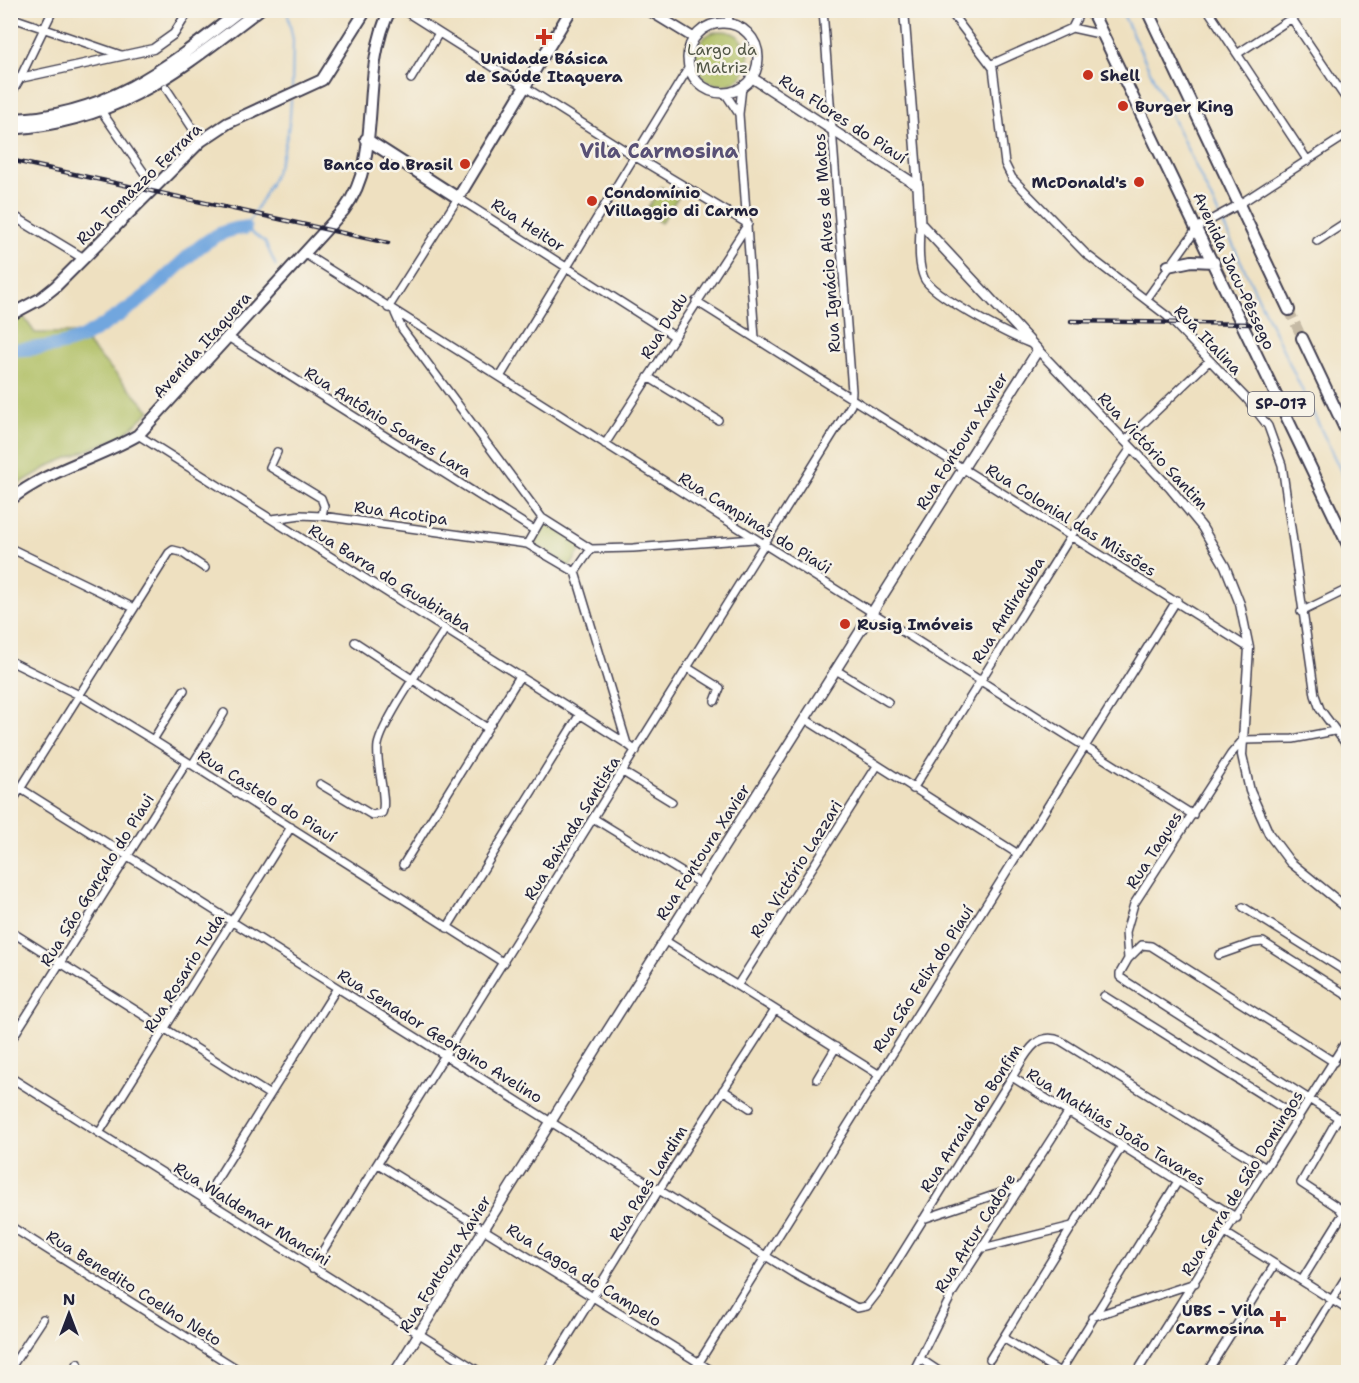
<svg xmlns="http://www.w3.org/2000/svg" width="1359" height="1383" font-family="'Shantell Sans',sans-serif">
	<style>
		.green { fill: #adbd60; stroke: #68704e; stroke-width: 1.5 }
		.lines { fill: none; stroke-linecap: round; stroke-linejoin: round }
		.stream { stroke: #71a6de; stroke-width: 2 }
		.river { stroke: #71a6de; stroke-width: 14 }
		.trunk-tunnel { stroke: #c5baa5; stroke-width: 10; stroke-dasharray: 10 5; stroke-linecap: butt }
		.minor-casing { stroke: #413e4f; stroke-width: 10 }
		.tertiary-casing { stroke: #413e4f; stroke-width: 11 }
		.secondary-casing { stroke: #413e4f; stroke-width: 12 }
		.primary-casing { stroke: #413e4f; stroke-width: 14 }
		.trunk-casing { stroke: #413e4f; stroke-width: 14 }
		.minor { stroke: #fff; stroke-width: 7 }
		.tertiary { stroke: #fff; stroke-width: 8 }
		.secondary { stroke: #fff; stroke-width: 9 }
		.primary { stroke: #fff; stroke-width: 10 }
		.trunk { stroke: #fff; stroke-width: 10 }
		.rail-casing { stroke: #22223b; stroke-width: 4.5 }
		.rail { stroke: #f7f3e8; stroke-width: 2; stroke-dasharray: 7; stroke-linecap: butt }
		.poi-dot { fill: #c8321e; stroke: #f7f3e8; stroke-width: 2 }
		.labels { text-anchor: middle; dominant-baseline: central; stroke-width: 5; stroke-linejoin: round; paint-order: stroke }
		.shield { fill: #f7f3e8; stroke: #62616f; stroke-width: 1.5 }
		.shield-label { font-size: 15px; font-weight: bold; fill: #22223b }
		.park-label { font-size: 16px; fill: #535848; stroke: #f7f3e8 }
		.poi-label { font-size: 16px; font-weight: bold; fill: #22223b; stroke: #f7f3e8; text-anchor: start }
		.street-label { font-size: 16px; fill: #22223b; stroke: #f7f3e8 }
		.quarter-label { font-size: 20px; font-weight: bold; fill: #595176; stroke: #f7f3e8 }
	</style>
	<rect width="100%" height="100%" fill="#f7f3e8"/>
	<filter id="ink" filterUnits="userSpaceOnUse"><feTurbulence type="fractalNoise" baseFrequency=".0167" numOctaves="2"/><feDisplacementMap in="SourceGraphic" scale="12" xChannelSelector="R" yChannelSelector="G"/><feConvolveMatrix kernelMatrix="1 2 1 2 8 2 1 2 1" color-interpolation-filters="sRGB"/></filter>
	<filter id="wash" filterUnits="userSpaceOnUse"><feTurbulence type="fractalNoise" baseFrequency=".008" numOctaves="4" result="noise"/><feDisplacementMap in="SourceGraphic" scale="24" xChannelSelector="R" yChannelSelector="G"/><feGaussianBlur stdDeviation="1.35" result="paint"/><feColorMatrix in="noise" values="0 0 0 0 0 0 0 0 0 0 0 0 0 0 0 0 0 1.4 0 .05"/><feComposite in="paint" operator="in"/></filter>
	<g filter="url(#wash)">
		<rect width="100%" height="100%" fill="#eee0c0"/>
		<path class="green" d="M695 58a27 27 0 1 1 54 0a27 27 0 1 1-54 0Z
			M661,187L678,197L661,223L645,212Z
			M19,310L35,333H78L150,411L122,436L51,465L11,489L10,313Z
			M544,521L583,546L570,567L531,542Z"/>
		<g class="lines">
			<path class="stream" d="M287,10L293,40L292,91
				M1121,10L1348,486
				M276,266L265,242L245,228C272,184 290,152 291,100"/>
			<path class="river" d="M10,350C36,348 59,348 83,337C101,328 140,302 155,288C180,266 209,228 245,228"/>
		</g>
	</g>
	<g filter="url(#ink)">
		<g class="lines">
			<path class="trunk-tunnel" d="M1289,310L1302,338"/>
			<defs>
				<path id="minor" d="M403,10L634,156L748,224L605,444
					M728,10L729,24
					M949,10L993,68L1005,164L1012,178L1086,254L1167,316L1246,398L1268,426L1282,465L1315,695L1320,709L1348,747
					M1208,10L1308,161
					M1286,10L1348,102
					M10,17L121,55
					M1072,28L1104,35
					M1237,54L1304,10
					M992,64L1072,28L1081,10
					M20,78L53,10
					M411,79L439,33
					M742,87L739,114L755,338
					M166,88L201,141
					M725,93L739,114
					M104,115L154,187
					M920,223C920,240 917,262 924,278C931,295 1009,335 1029,343
					M1317,241L1348,221
					M305,254L1193,815
					M1146,300L1198,227L1238,205L1348,134
					M696,301L1249,648
					M388,308L458,198L674,336
					M395,313L402,329L542,518L591,549L575,572L527,544L542,518
					M228,337L534,530
					M500,377L689,67
					M648,377L718,420
					M138,435L627,744
					M1125,441L1209,361
					M277,452L270,467L321,498L324,506L322,516
					M272,519L301,515L322,516L527,544
					M10,548L134,608
					M591,549L633,548L754,539
					M575,572L627,744L636,751
					M1301,612L1348,589
					M355,642L487,728
					M10,661L79,695L153,740L504,963
					M688,668L720,688L715,701
					M836,670L888,702
					M805,719L1018,854
					M1334,731L1293,739L1243,740L1231,754L1134,904L1126,932L1128,959L1120,973V977L1127,982L1348,1124
					M153,740L184,690
					M192,765L224,713
					M623,772L672,802
					M10,782L659,1190L793,1273L857,1308L867,1306L878,1292L1012,1077C1024,1059 1035,1029 1061,1041L1266,1168
					M320,784L372,815L382,813C388,800 375,764 378,745C383,720 430,654 445,629
					M913,789L1071,536L1131,448
					M10,805L169,553L173,550L181,552L205,568
					M593,818L701,884
					M403,865L520,676
					M1243,907L1348,973
					M447,928L580,714
					M10,931L270,1095
					M664,940L878,1074
					M1219,955L1253,943L1263,942L1348,996
					M1128,959L1142,945L1151,946L1334,1062
					M737,986L877,766
					M1104,996L1299,1118
					M10,1022L19,1028
					M10,1042L187,762
					M10,1077L480,1372
					M1012,1077L1237,1218
					M817,1079L836,1047
					M723,1090L750,1108
					M99,1133L291,827
					M378,1164L714,1372
					M204,1200L337,988
					M923,1219L1021,1186
					M10,1226L242,1372
					M1227,1234L1348,1310
					M983,1248L1072,1226
					M312,1268L851,405L852,391L823,10
					M1302,1280L1343,1214L1339,1208L1301,1183L1338,1118
					M1092,1317L1195,1283
					M1003,1338L1060,1372L1178,1181
					M990,1359L1122,1146
					M922,1360L940,1372
					M10,1369L43,1319
					M72,1372L78,1363
					M546,1372L659,1190L775,1010
					M693,1372L1177,600
					M913,1372L953,1292L1068,1113
					M1137,1372L1348,1038
					M1207,1372L1275,1264
					M1287,1372L1348,1274"/>
				<path id="tertiary" d="M904,10L918,186
					M10,95L20,78L153,49L174,34L189,10
					M10,214L83,258
					M1038,350L1170,488L1202,527L1225,566L1240,604L1249,648L1242,755L1250,791L1269,834L1290,862L1348,909"/>
				<path id="secondary" d="M648,10L694,38
					M688 58a35 35 0 1 1 70 0a35 35 0 1 1-70 0Z
					M395,1372L603,1038L1038,350L920,223L918,186L751,77"/>
				<path id="primary" d="M366,139L458,198L571,10
					M10,315L40,299L55,287L201,141L228,123L322,80L366,10
					M10,500C47,470 97,459 138,435L344,210C385,156 358,74 390,10"/>
				<path id="trunk" d="M1091,10L1348,545
					M1147,10L1289,310
					M10,119C106,117 169,66 241,10
					M10,129C118,122 177,72 259,10
					M1168,266L1192,261L1214,262
					M1302,338L1348,435"/>
			</defs>
			<use href="#minor" class="minor-casing"/>
			<use href="#tertiary" class="tertiary-casing"/>
			<use href="#secondary" class="secondary-casing"/>
			<use href="#primary" class="primary-casing"/>
			<use href="#trunk" class="trunk-casing"/>
			<use href="#minor" class="minor"/>
			<use href="#tertiary" class="tertiary"/>
			<use href="#secondary" class="secondary"/>
			<use href="#primary" class="primary"/>
			<use href="#trunk" class="trunk"/>
			<defs>
				<path id="rail" d="M10,160L388,243
					M1071,321L1252,324"/>
			</defs>
			<use href="#rail" class="rail-casing"/>
			<use href="#rail" class="rail"/>
		</g>
	</g>
	<g class="poi-dot">
		<path d="M541 28h6v6h6v6h-6v6h-6v-6h-6v-6h6z"/>
		<circle cx="1088" cy="75" r="6"/>
		<circle cx="1123" cy="106" r="6"/>
		<circle cx="465" cy="164" r="6"/>
		<circle cx="1139" cy="182" r="6"/>
		<circle cx="592" cy="201" r="6"/>
		<circle cx="845" cy="624" r="6"/>
		<path d="M1275 1310h6v6h6v6h-6v6h-6v-6h-6v-6h6z"/>
	</g>
	<g class="labels">
		<rect class="shield" x="1248" y="392" width="66" height="24" rx="4.5"/>
		<g class="shield-label">
			<text x="1281" y="404">SP-017</text>
		</g>
		<g class="park-label">
			<text x="722" y="49">Largo da<tspan x="722" dy="18">Matriz</tspan></text>
		</g>
		<g class="poi-label">
			<text x="544" y="58" text-anchor="middle">Unidade Básica<tspan x="544" dy="18">de Saúde Itaquera</tspan></text>
			<text x="1100" y="75">Shell</text>
			<text x="1135" y="106">Burger King</text>
			<text x="453" y="164" text-anchor="end">Banco do Brasil</text>
			<text x="1127" y="182" text-anchor="end">McDonald's</text>
			<text x="604" y="192">Condomínio<tspan x="604" dy="18">Villaggio di Carmo</tspan></text>
			<text x="857" y="624">Rusig Imóveis</text>
			<text x="1264" y="1310" text-anchor="end">UBS - Vila<tspan x="1264" dy="18">Carmosina</tspan></text>
		</g>
		<g class="street-label">
			<text transform="translate(843 119) rotate(33)">Rua Flores do Piauí</text>
			<text transform="translate(139 184) rotate(-44)">Rua Tomazzo Ferrara</text>
			<text transform="translate(528 225) rotate(33)">Rua Heitor</text>
			<text transform="translate(827 243) rotate(-94)">Rua Ignácio Alves de Matos</text>
			<text transform="translate(1234 271) rotate(65)">Avenida Jacu-Pêssego</text>
			<text transform="translate(664 326) rotate(-58)">Rua Dudu</text>
			<text transform="translate(1208 340) rotate(46)">Rua Italina</text>
			<text transform="translate(202 345) rotate(-48)">Avenida Itaquera</text>
			<text transform="translate(388 422) rotate(32)">Rua Antônio Soares Lara</text>
			<text transform="translate(962 441) rotate(-58)">Rua Fontoura Xavier</text>
			<text transform="translate(1153 451) rotate(47)">Rua Victório Santim</text>
			<text transform="translate(401 513) rotate(8)">Rua Acotipa</text>
			<text transform="translate(1071 520) rotate(32)">Rua Colonial das Missões</text>
			<text transform="translate(755 523) rotate(32)">Rua Campinas do Piaúi</text>
			<text transform="translate(390 578) rotate(32)">Rua Barra do Guabiraba</text>
			<text transform="translate(1008 610) rotate(-58)">Rua Andiratuba</text>
			<text transform="translate(267 796) rotate(32)">Rua Castelo do Piauí</text>
			<text transform="translate(572 828) rotate(-58)">Rua Baixada Santista</text>
			<text transform="translate(1154 850) rotate(-57)">Rua Taques</text>
			<text transform="translate(703 852) rotate(-57)">Rua Fontoura Xavier</text>
			<text transform="translate(796 869) rotate(-58)">Rua Victório Lazzari</text>
			<text transform="translate(97 880) rotate(-58)">Rua São Gonçalo do Piaui</text>
			<text transform="translate(184 973) rotate(-58)">Rua Rosario Tuda</text>
			<text transform="translate(923 979) rotate(-57)">Rua São Felix do Piauí</text>
			<text transform="translate(440 1036) rotate(32)">Rua Senador Georgino Avelino</text>
			<text transform="translate(971 1118) rotate(-57)">Rua Arraial do Bonfim</text>
			<text transform="translate(1116 1127) rotate(32)">Rua Mathias João Tavares</text>
			<text transform="translate(648 1183) rotate(-58)">Rua Paes Landim</text>
			<text transform="translate(1242 1183) rotate(-58)">Rua Serra de São Domingos</text>
			<text transform="translate(252 1214) rotate(32)">Rua Waldemar Mancini</text>
			<text transform="translate(975 1233) rotate(-58)">Rua Artur Cadore</text>
			<text transform="translate(445 1264) rotate(-58)">Rua Fontoura Xavier</text>
			<text transform="translate(584 1275) rotate(32)">Rua Lagoa do Campelo</text>
			<text transform="translate(134 1288) rotate(32)">Rua Benedito Coelho Neto</text>
		</g>
		<g class="quarter-label">
			<text x="659" y="151">Vila Carmosina</text>
		</g>
	</g>
	<rect width="1359" height="1383" fill="none" stroke="#f7f3e8" stroke-width="36"/>
	<g transform="translate(69 1314)" stroke="#f7f3e8" stroke-width="4.5" paint-order="stroke">
	<path d="M0-4.5L10 22L0 15L-10 22Z" fill="#22223b"/>
	<text y="-9" font-size="16" font-weight="bold" text-anchor="middle" fill="#22223b">N</text>
	</g>
</svg>
